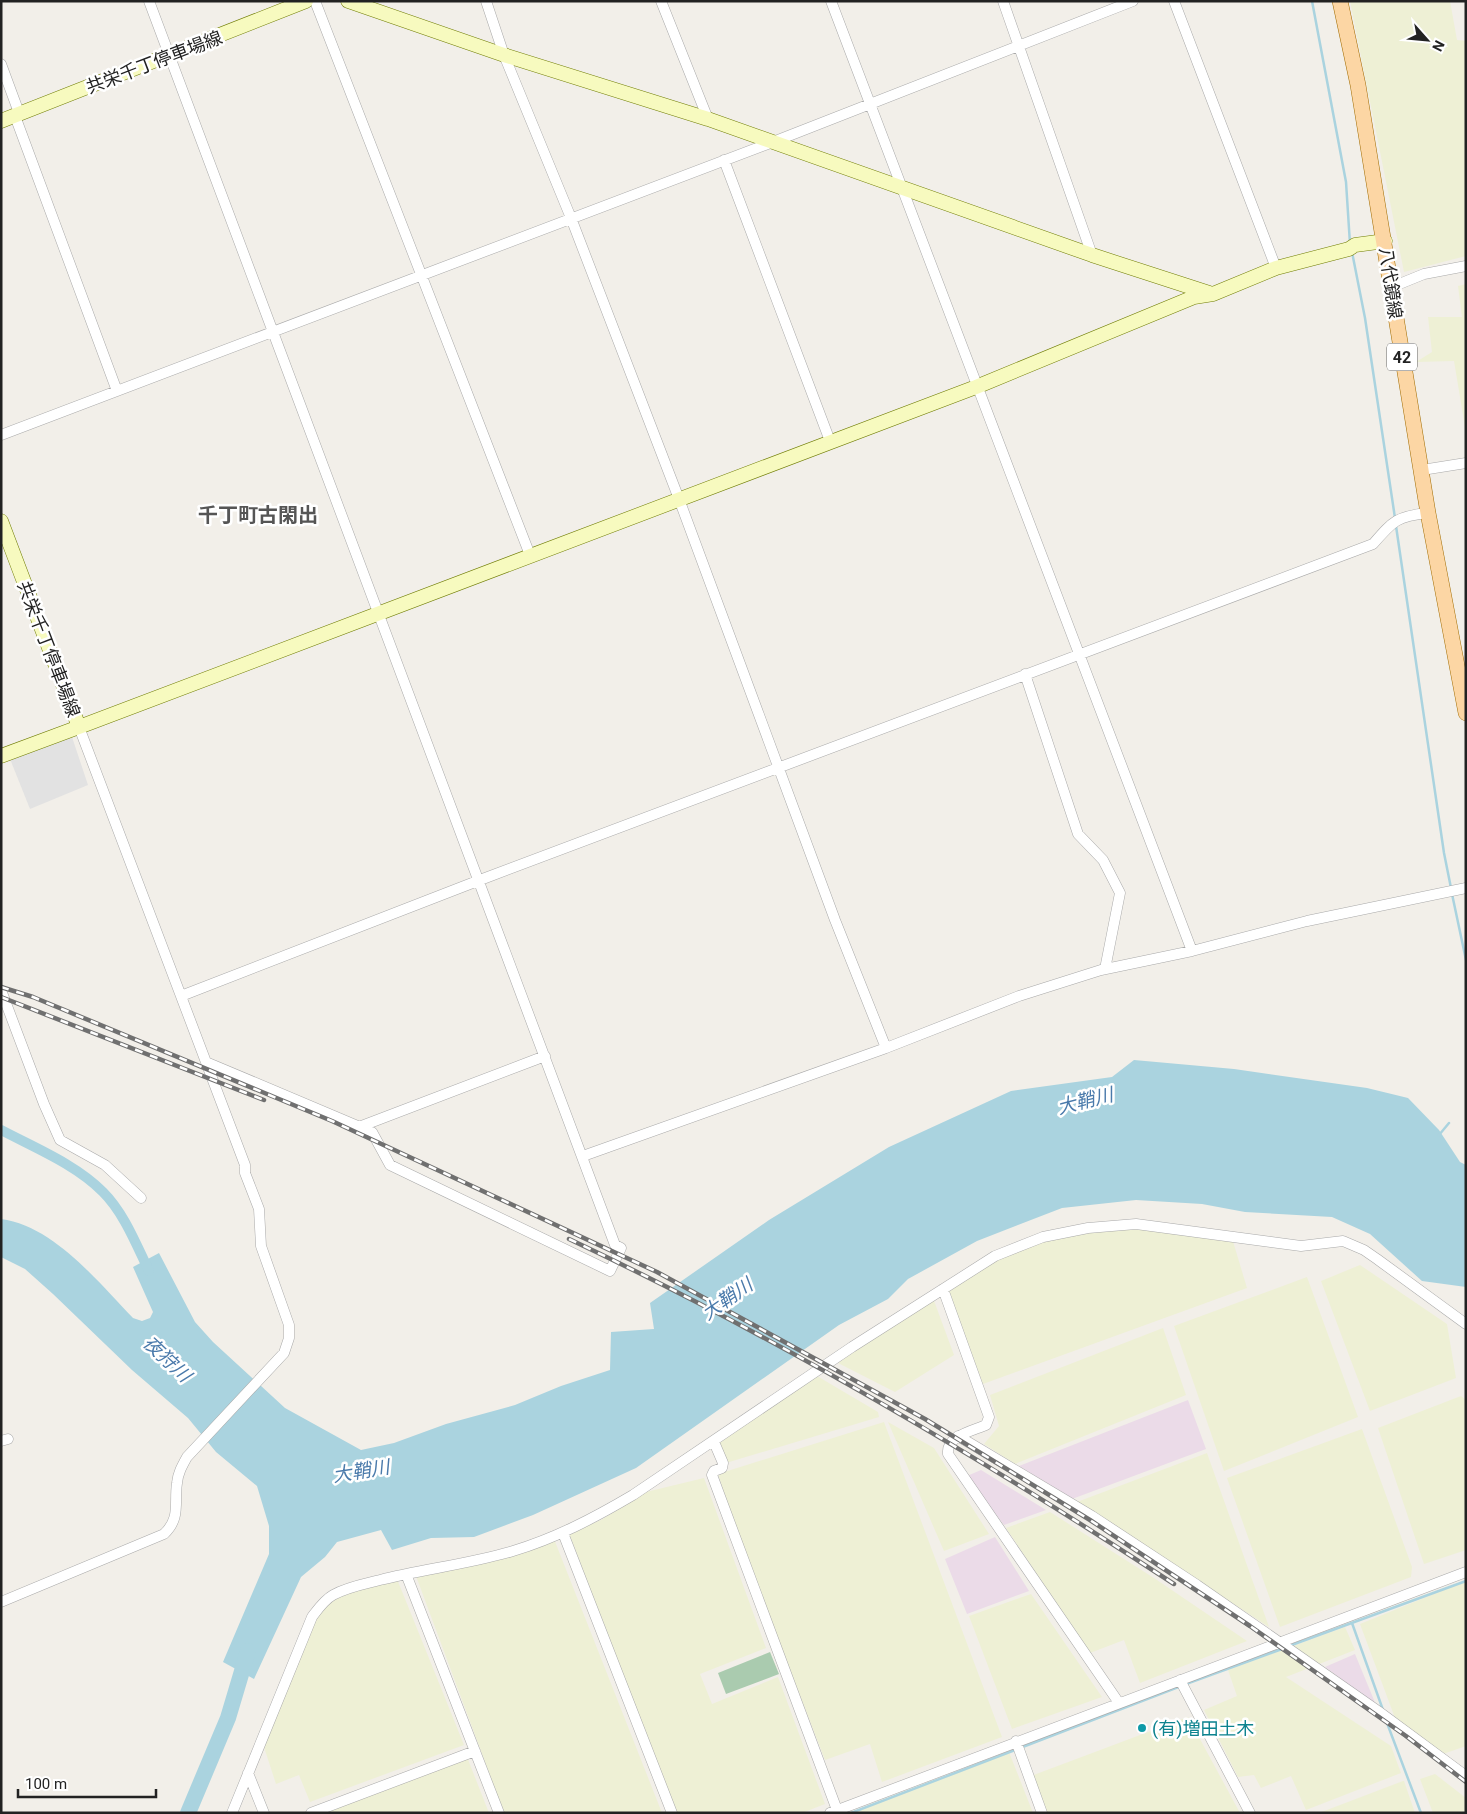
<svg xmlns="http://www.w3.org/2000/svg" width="1467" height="1814" font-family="Roboto,'Noto Sans JP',sans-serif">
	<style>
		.industrial { fill: #ebdbe8 }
		.farmland { fill: #eef0d5 }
		.cemetery { fill: #aacbaf }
		.parking { fill: #e2e2e2 }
		.water { fill: #aad3df }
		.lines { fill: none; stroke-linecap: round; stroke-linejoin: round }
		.stream { stroke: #aad3df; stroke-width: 2.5 }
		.canal { stroke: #aad3df; stroke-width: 10 }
		.river { stroke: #aad3df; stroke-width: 16 }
		.street-casing { stroke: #a9a9a9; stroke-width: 11 }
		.secondary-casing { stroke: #707d05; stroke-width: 15 }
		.primary-casing { stroke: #a06b00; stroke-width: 16 }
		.street { stroke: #fff; stroke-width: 10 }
		.secondary { stroke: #f7fabf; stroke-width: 14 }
		.primary { stroke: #fcd6a4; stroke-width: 15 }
		.rail-casing { stroke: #707070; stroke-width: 4.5 }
		.rail { stroke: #fff; stroke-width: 2.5; stroke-dasharray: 8; stroke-linecap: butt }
		.culture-dot { fill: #0f9aa8; stroke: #fff; stroke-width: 2 }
		.labels { text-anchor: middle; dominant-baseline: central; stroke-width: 5; stroke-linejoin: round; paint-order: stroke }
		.shield { fill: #fff; stroke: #646464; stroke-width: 1 }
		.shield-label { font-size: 16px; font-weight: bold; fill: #222 }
		.street-label { font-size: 18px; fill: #222; stroke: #fff }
		.culture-label { font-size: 18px; fill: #0d838f; stroke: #fff; text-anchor: start }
		.water-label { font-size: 19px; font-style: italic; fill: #4a7aab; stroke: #fff }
		.quarter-label { font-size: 20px; font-weight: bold; fill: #555; stroke: #fff }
	</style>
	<rect width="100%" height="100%" fill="#f2efe9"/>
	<path class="industrial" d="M1188,1400L1206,1449L1072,1499L1019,1466Z
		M981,1470L1046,1510L1004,1525L967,1476Z
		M995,1537L1029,1591L967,1614L945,1559Z
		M1355,1654L1376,1705L1325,1667Z"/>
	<path class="farmland" d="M1350,1H1450L1457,40L1466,41V256L1404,272Z
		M1466,284V433L1454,361L1416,362L1432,352L1428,317H1462L1458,286Z
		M1136,1229L1232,1238L1247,1288L983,1384L947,1288L997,1260L1044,1241L1089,1232Z
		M1360,1265L1447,1324L1456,1378L1370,1411L1321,1281Z
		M1307,1277L1358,1417L1224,1471L1174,1326Z
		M933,1298L954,1355L895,1392L838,1363Z
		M1163,1328L1186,1395L1015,1464L984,1444L999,1426L990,1395Z
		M817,1376L878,1412L879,1417L726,1463L718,1444Z
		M1461,1396L1466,1400V1550L1424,1564L1378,1428Z
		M884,1422L1002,1737L882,1782L870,1744L825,1760L735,1528L718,1474Z
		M888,1422L934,1448L989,1534L944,1551Z
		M1362,1429L1412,1567L1411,1577L1280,1627L1227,1478Z
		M1207,1453L1269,1627L1077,1502Z
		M704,1478L766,1648L700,1674L712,1704L778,1677L825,1804L802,1813H675L569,1533L601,1520L646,1492Z
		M1050,1512L1154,1578L1247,1641L1140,1683L1124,1640L1090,1653L1006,1528Z
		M554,1539L662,1813H504L416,1576L468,1567L516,1554Z
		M397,1579L464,1745L310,1802L299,1775L276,1784L263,1744L314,1620L328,1601L354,1588Z
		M1466,1581V1746L1443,1754L1395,1718L1360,1624Z
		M1031,1594L1102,1697L1012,1729L969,1616Z
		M1345,1627L1355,1650L1286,1677L1391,1746L1401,1773L1306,1810L1291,1776L1261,1788L1254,1775L1238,1777L1204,1710L1237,1696L1228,1670Z
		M1188,1717L1240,1813H1045L1031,1776Z
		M1009,1752L1033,1813H850Z
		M467,1757L489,1813H316Z
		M1435,1774L1466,1798V1813H1433L1420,1779Z
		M1404,1781L1415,1813H1319L1403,1781Z"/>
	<path class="cemetery" d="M770,1652L779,1674L726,1694L718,1673Z"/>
	<path class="parking" d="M71,734L88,785L30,809L10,759Z"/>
	<path class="water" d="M1134,1060L1234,1069L1367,1088L1408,1098L1439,1130L1460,1162L1466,1165V1287L1422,1281L1370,1234L1332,1217L1245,1212L1202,1204L1136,1200L1062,1208L977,1241L908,1279L888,1299L839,1325L636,1468L533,1515L474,1537L431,1538L392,1550L381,1530L337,1542L325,1557L301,1577L254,1679L223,1662L269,1554V1526L257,1486L216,1452L188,1418L132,1370L53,1294L25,1269L1,1257V1219C54,1226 98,1282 133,1318L142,1321L150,1318L153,1312L133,1267L159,1253L195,1322L213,1342L285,1408L361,1450L394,1443L446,1424L515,1405L561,1386L610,1370L611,1332L654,1329L650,1303L769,1220L889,1147L1011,1091L1112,1077Z"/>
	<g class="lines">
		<path class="stream" d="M1312,1L1346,182L1350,244
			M1352,252L1365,318L1395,518
			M1396,526L1444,853L1451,888
			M1452,894L1466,960
			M1439,1135L1449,1123
			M1352,1623L1383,1710
			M1289,1646L1466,1581
			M1186,1684L1282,1649
			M1387,1723L1421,1813
			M1020,1748L1181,1686
			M851,1813L1015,1750"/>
		<path class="canal" d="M1,1130C35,1148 75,1164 103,1192C124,1213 136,1244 149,1271"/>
		<path class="river" d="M188,1813L228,1718L248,1651"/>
		<defs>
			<path id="street" d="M149,1L615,1245L621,1248L610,1271L390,1165L372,1132L206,1062
				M315,1L530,555
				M486,1L504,55L571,218L679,499L835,920L886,1048
				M661,1L708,119
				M831,1L1192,951
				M1003,1L1092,255
				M1174,1L1276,268
				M1,64L18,110L15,116L117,391
				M724,160L830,441
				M1392,287L1424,274L1466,266
				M1,435L773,142L1133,1
				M1422,470L1466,463
				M1025,674L1078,834L1103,860L1120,893L1105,969
				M1,990L44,1104L60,1140L105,1165L141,1198
				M181,996L480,880L1373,544C1393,521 1397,516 1428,513
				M359,1127L545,1056
				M583,1156L886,1048L1019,996L1101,970L1192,951L1307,921L1466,888
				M943,1289L989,1417L986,1425C972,1431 946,1436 948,1454L1119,1703
				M958,1436L1092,1516L1197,1585L1378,1711L1466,1776
				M1,1441L8,1439
				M714,1442L723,1463L722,1468L714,1471L712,1475L837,1810
				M563,1533L672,1813
				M406,1574L499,1813
				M1,1602L164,1534C181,1518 174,1503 177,1483C178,1473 182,1466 187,1457L284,1353L289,1338V1325L261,1246L259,1209L245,1173V1165L79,727
				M1180,1680L1250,1813
				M1016,1741L1042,1813
				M248,1773L264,1813
				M232,1813L312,1617C318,1609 324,1600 333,1595C347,1587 364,1584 380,1580C424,1569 469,1564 513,1551C556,1538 594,1518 633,1495L852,1347L995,1256L1043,1237L1088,1228L1136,1224L1301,1246L1343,1241L1364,1250L1377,1259L1466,1324
				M311,1813L475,1751
				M830,1813L1466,1572"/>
			<path id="secondary" d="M348,1L504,55L708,119L1092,255L1209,293
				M1,121L306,1
				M1,521L79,727L1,756
				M79,727L976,387L1194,297L1213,294L1276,268L1349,249L1355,245L1385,241"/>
			<path id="primary" d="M1340,1L1358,85L1428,513L1466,713"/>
		</defs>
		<use href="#street" class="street-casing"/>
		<use href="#secondary" class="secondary-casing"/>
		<use href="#primary" class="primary-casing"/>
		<use href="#street" class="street"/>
		<use href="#secondary" class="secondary"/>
		<use href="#primary" class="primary"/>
		<defs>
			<path id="rail" d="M1,987L33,997L332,1121L657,1272L925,1419L1090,1520L1250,1626L1406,1736L1466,1782
				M1,997L264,1100
				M569,1239C779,1338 980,1457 1174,1584"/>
		</defs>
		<use href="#rail" class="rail-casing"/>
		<use href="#rail" class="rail"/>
	</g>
	<circle class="culture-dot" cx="1142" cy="1728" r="5"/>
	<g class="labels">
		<rect class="shield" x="1387" y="343.5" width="30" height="27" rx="4"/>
		<g class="shield-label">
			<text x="1402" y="357">42</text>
		</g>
		<g class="street-label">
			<text transform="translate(154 62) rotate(-21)">共栄千丁停車場線</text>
			<text transform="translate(1391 283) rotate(82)">八代鏡線</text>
			<text transform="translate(49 649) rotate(69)">共栄千丁停車場線</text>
		</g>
		<g class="culture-label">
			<text x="1152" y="1728">(有)増田土木</text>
		</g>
		<g class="water-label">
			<text transform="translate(1085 1101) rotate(-14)">大鞘川</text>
			<text transform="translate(727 1299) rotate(-35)">大鞘川</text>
			<text transform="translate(167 1359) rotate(43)">夜狩川</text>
			<text transform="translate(361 1471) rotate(-9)">大鞘川</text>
		</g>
		<g class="quarter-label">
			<text x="258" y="515">千丁町古閑出</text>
		</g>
	</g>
	<rect width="1467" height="1814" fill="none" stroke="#222222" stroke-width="5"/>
	<g transform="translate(1427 40) rotate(117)" stroke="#ffffff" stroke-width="4" paint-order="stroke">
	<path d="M0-4L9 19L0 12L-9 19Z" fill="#222222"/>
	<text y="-8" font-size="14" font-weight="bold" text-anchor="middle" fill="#222222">N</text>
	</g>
	<path d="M18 1789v8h138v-8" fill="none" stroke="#222222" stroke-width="2.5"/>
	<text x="25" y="1789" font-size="15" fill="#222222" stroke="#ffffff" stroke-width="4" paint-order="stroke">100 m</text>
</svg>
